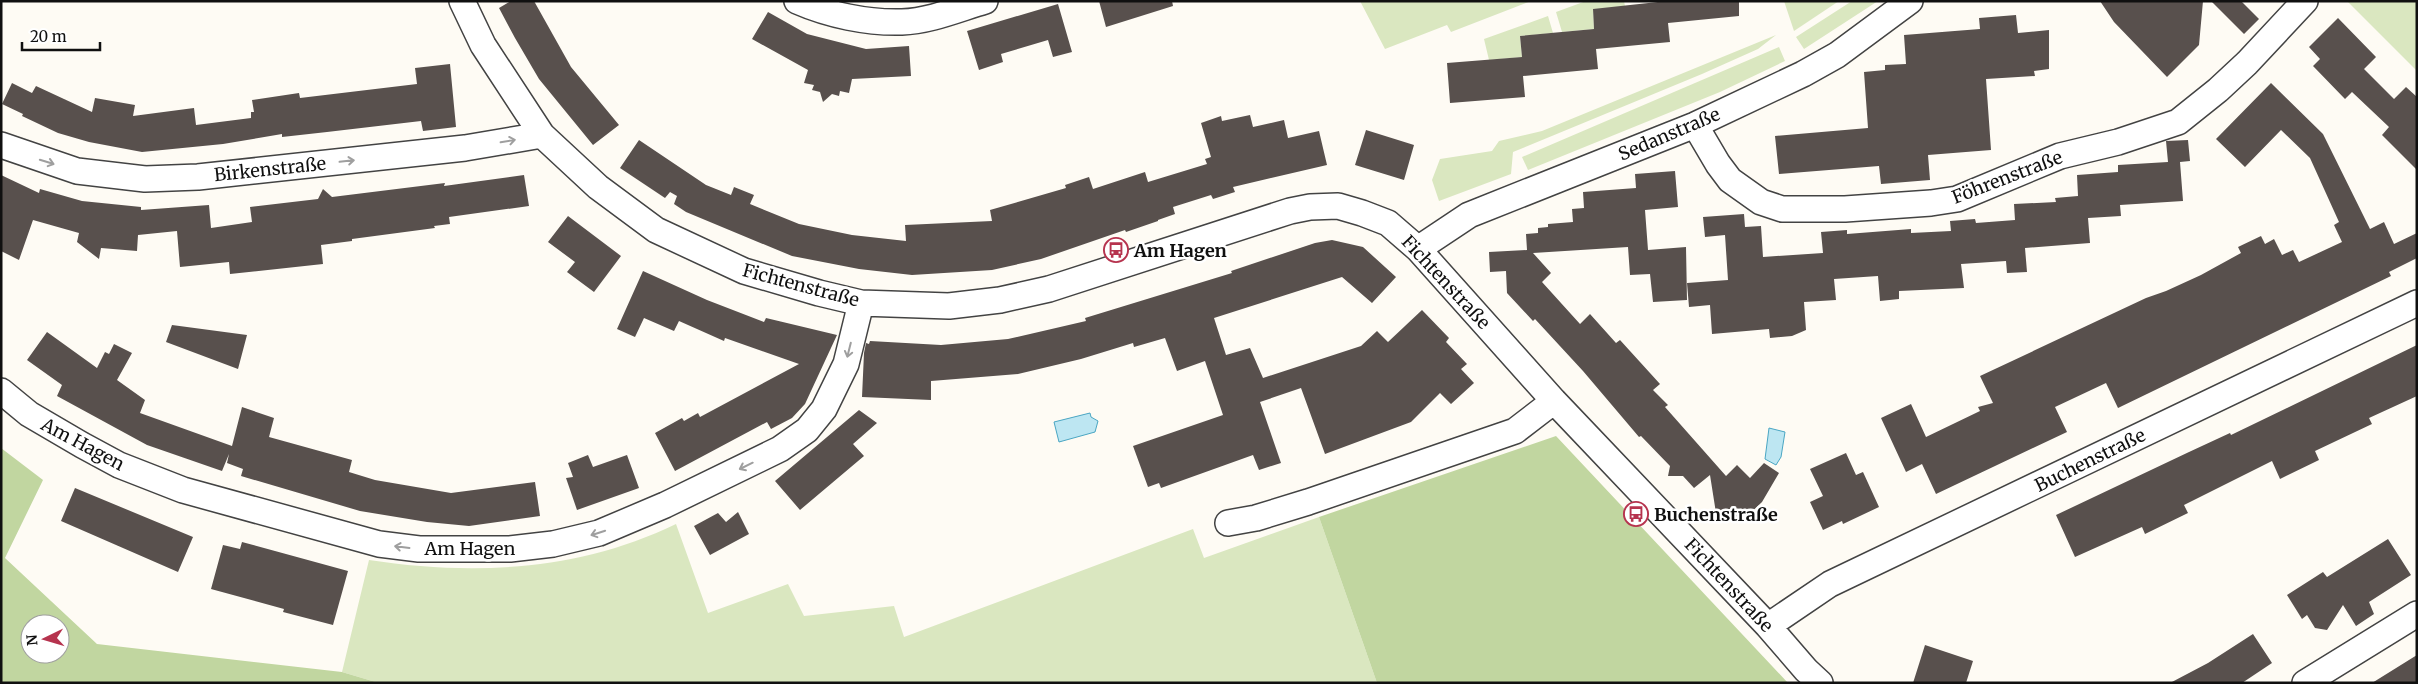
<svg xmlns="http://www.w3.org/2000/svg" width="2418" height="684" font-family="Merriweather,serif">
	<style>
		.green { fill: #dae7c0 }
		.forest { fill: #c1d6a0; fill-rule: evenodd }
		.water { fill: #bde6f2; stroke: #4aa6c3 }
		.building { fill: #58504d }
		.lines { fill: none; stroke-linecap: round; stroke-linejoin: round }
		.street-casing { stroke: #434343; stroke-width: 28 }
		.street { stroke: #fff; stroke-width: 25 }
		.oneway { stroke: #9f9f9f }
		.labels { text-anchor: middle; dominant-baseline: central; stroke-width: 5; stroke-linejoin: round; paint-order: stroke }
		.street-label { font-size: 18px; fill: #101010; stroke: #fff }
		.poi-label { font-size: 18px; font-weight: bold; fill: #101010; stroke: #fff; text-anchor: start }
	</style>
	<rect width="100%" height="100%" fill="#fefbf4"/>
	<path class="green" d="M1360,1H1531L1451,32L1447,25L1385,49Z
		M1586,1H1624L1625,6L1593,10L1594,29L1562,32L1556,12Z
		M1784,1H1839L1794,31Z
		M1852,1H1878L1804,49L1796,37Z
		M2347,1H2417V71Z
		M1548,16L1553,33L1520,36L1522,57L1489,60L1484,39Z
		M1776,35L1758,49L1702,74L1513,152L1511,174L1439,201L1432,180L1440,159L1492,151L1499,141L1542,131Z
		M1779,47L1785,61L1720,92L1528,170L1522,157Z
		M1319,517L1377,683H379L342,672L369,560C474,576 579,571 676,524L708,613L788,584L804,616L894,606L904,637L1193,529L1204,558Z"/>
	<path class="forest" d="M1556,436L1788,683H1377L1319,517Z
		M1,448L43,480L5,558L97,644L342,672L379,683H1ZM30,624H60V654H30Z"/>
	<path class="water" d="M1090,413L1091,417L1098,421L1095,432L1059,442L1054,422Z
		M1769,428L1785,432L1781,457L1776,465L1765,459Z"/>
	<path class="building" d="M511,1H534L571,67L619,125L593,145L539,79L515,38L499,8Z
		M1099,1H1172L1173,6L1106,27Z
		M1667,1H1739V16L1668,23L1670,42L1596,49L1598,69L1523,76L1525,97L1450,103L1447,63L1522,57L1520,36L1594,29L1593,9Z
		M2100,1H2203L2199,45L2167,77L2114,22Z
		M2211,1H2241L2259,19L2244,34Z
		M1058,4L1072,52L1053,57L1048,40L1001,54L1003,62L979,70L967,31Z
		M768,12L807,34L866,49L909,46L911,76L852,79L849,93L840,91L839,96L832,94L823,102L820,92L812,90L814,85L804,83L808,70L752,39Z
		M2016,15L2018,33L2049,30V69L2034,71L2035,76L1986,79L1991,150L1928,155L1930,180L1881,184L1879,166L1779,174L1775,136L1868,128L1864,72L1885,70V65L1906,64L1904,35L1980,29L1979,18Z
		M2338,18L2376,57L2364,69L2394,99L2406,87L2417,97V170L2382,135L2389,127L2352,92L2345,99L2313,66L2320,59L2309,47Z
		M450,64L456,127L423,131L421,121L327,132L282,137V134L223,144L142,152L89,142L58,133L22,116L23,114L2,104L12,83L32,93L36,86L92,112L95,98L135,105L133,116L194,108L196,125L251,118V112H254L252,100L299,93L300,98L417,84L415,68Z
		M2271,83L2323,134L2370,229L2384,222L2394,244L2417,233V258L2389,272L2391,276L2118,408L2106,383L2055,407L2067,432L1936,494L1922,464L1906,472L1881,418L1911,404L1926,437L1980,411L1978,407L1993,403L1980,376L2146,298L2166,291L2201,275L2241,253L2238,247L2261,236L2265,244L2274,239L2282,255L2293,250L2299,262L2342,242L2334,225L2339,222L2310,158L2281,130L2245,167L2216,139Z
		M1250,115L1253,127L1284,120L1288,138L1319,131L1327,165L1233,187L1235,192L1213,199L1211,195L1173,207L1175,214L1158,220V221L1126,232L1125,230L1041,259L992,270L912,275L859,269L792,256L686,212L674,204L677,196L670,192L665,198L620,168L639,140L706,185L731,195L734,187L754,195L750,204L799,224L852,235L906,241L905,225L992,221L990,210L1066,188L1065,185L1089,177L1093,189L1145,172L1148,182L1207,164L1205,159L1211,157L1201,123L1221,116L1222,121Z
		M1366,130L1414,145L1404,180L1355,165Z
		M2188,140L2190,161L2180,162L2183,201L2120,205L2121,216L2088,218L2090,243L2025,248L2027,272L2007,273L2006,261L1961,264L1964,288L1899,291V299L1880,301L1878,276L1834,279L1836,300L1804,302L1806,330L1792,336L1770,338L1769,329L1712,334L1710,305L1689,307L1687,283L1728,280L1725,235L1705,237L1703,217L1744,214L1745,227L1761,226L1763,257L1823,253L1821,232L1847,230V234L1911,229V233L1951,231L1950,221L1975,219L1976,223L2015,220L2014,204L2056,202L2055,198L2078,196L2077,175L2118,172V165L2168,162L2166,141Z
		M1675,171L1678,207L1645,210L1648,250L1686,247L1687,300L1653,302L1650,274L1630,275L1628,247L1533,253L1551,273L1542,282L1580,324L1590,314L1616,343L1620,340L1660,384L1653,390L1668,405L1665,407L1726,476L1737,465L1750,478L1764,463L1779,473L1762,502L1742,521L1716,513L1710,475L1694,488L1683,476H1668L1670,466L1641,436L1639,437L1583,371L1535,319L1533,321L1507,293L1506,271L1490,272L1489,252L1527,250L1526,234L1538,233V228L1548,227V224L1573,222L1572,209L1584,208L1583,192L1636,188L1635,174Z
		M1,175L39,193L40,189L82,201L141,207V210L209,205L211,228L252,222L250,207L318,199L323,189L332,197L445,183L444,186L524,175L529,206L449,217L450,224L434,226L435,228L352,239V241L321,245L323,264L230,274L229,262L180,267L177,231L138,235L137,251L101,248L99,259L77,242L79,233L33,220L19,260L1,251Z
		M568,216L621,256L594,292L567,272L575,262L548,242Z
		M1332,240L1363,247L1396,277L1372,303L1342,277L1214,318L1226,355L1250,348L1263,378L1361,346L1377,331L1388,342L1422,310L1449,338L1446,342L1467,364L1461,369L1474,383L1451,404L1440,393L1411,422L1325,454L1301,388L1260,402L1281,463L1259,470L1253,455L1161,488L1159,483L1148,487L1133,446L1223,415L1205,361L1177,371L1165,338L1134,347L1133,343L1081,359L1018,374L931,381V400L862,397L864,353L866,343L869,344L870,341L941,345L1008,339L1086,321L1085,318L1232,273L1231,271L1315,243Z
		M643,271L707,300L764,322L766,318L837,335L805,404L792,418L771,429L767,422L675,471L655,433L682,418L684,421L698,413L700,417L799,364L725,338L724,341L679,321L674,331L644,318L635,337L617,329Z
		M172,325L247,335L238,369L166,342Z
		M47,332L97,368L105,352L109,354L114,344L132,353L117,380L145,400L140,413L232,446L242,407L274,418L269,437L352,460L349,472L375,480L451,493L535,482L540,516L469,526L427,522L360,511L241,476L243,469L227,463L229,454L222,471L147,445L57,396L62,385L27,360Z
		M2417,345V396L2369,418L2372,424L2315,451L2319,460L2280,479L2272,461L2184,505L2188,513L2145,534L2142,527L2075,557L2056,515L2189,452L2230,433L2231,435Z
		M859,410L877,423L853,444L864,456L800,510L775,481Z
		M1846,453L1856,475L1863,472L1879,507L1843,524L1842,521L1823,530L1810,502L1823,496L1810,469Z
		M588,455L593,467L627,455L639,488L577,510L566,478L573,477L568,463Z
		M75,488L193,537L178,572L61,521Z
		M738,512L749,534L710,555L694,526L718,513L726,522Z
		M2388,539L2411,575L2369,602L2374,614L2356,626L2343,605L2327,630L2315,628L2307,615L2302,619L2287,595L2323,572L2327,577Z
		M242,542L348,571L333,625L283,612L284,609L211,589L223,545L240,549Z
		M2253,634L2272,663L2242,683H2170L2208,663Z
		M1925,645L1973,661L1966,683H1913Z
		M2417,655V683H2372Z"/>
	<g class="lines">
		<defs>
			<path id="street" d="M462,1L483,45L542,135L598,187L656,230L744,271L819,293L861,303L949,306L1000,300L1049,289L1290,211L1310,207L1338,206L1362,213L1388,223L1418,249L1554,401L1768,626L1806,670L1820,683
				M797,1C829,15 867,23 902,22C930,21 958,9 985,1
				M1695,125L1718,164L1730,180L1761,202L1782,209H1845L1931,203L1957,199L2060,156L2118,142L2178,122L2218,90L2247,63L2305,1
				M1,145L77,171L145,179L198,177L465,148L542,135
				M1418,249L1469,215L1695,125L1803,74L1837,55L1910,1
				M1,391L29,414L82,445L119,465L183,490L379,544L419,549H510L553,544L599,533L665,505L780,449L807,430L824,409L846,364L861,303
				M1228,523L1256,518L1308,502L1515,431L1554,401
				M1768,626L1830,584L2417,303
				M2305,683L2417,614"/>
		</defs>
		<use href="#street" class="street-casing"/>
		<use href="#street" class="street"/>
	</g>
	<defs><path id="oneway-shaft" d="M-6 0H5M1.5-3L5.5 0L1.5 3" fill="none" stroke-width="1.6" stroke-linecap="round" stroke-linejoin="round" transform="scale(1.25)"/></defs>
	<g class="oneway">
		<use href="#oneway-shaft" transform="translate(508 141) rotate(-10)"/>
		<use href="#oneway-shaft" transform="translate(347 161) rotate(-6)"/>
		<use href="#oneway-shaft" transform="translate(47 162) rotate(17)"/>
		<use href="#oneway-shaft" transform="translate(849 350) rotate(104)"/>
		<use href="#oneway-shaft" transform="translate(746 466) rotate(154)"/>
		<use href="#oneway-shaft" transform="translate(598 533) rotate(162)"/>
		<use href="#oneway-shaft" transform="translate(402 547) rotate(-173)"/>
	</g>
	<defs>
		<symbol id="bus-ring" viewBox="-11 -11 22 22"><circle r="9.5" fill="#fff" stroke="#b6334e" stroke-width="1.5"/><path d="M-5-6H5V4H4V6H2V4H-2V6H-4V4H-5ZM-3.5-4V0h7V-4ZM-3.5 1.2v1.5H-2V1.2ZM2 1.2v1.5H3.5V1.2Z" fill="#b6334e"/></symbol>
	</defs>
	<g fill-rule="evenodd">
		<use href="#bus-ring" x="1102" y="236" width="28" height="28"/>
		<use href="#bus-ring" x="1622" y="500" width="28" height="28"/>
	</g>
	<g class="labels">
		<g class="street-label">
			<text transform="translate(1669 134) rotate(-23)">Sedanstraße</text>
			<text transform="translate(270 169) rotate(-6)">Birkenstraße</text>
			<text transform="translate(2007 177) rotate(-21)">Föhrenstraße</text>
			<text transform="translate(1446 282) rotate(47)">Fichtenstraße</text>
			<text transform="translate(801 285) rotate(15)">Fichtenstraße</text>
			<text transform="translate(83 444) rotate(28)">Am Hagen</text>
			<text transform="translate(2090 460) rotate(-26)">Buchenstraße</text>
			<text x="470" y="548">Am Hagen</text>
			<text transform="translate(1729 585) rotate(47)">Fichtenstraße</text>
		</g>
		<g class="poi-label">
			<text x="1134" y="250">Am Hagen</text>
			<text x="1654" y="514">Buchenstraße</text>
		</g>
	</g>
	<rect width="2418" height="684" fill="none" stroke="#101010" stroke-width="5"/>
	<g transform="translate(45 639) rotate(265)"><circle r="24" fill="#ffffff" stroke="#9f9f9f"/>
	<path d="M0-4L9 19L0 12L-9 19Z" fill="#b6334e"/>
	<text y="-8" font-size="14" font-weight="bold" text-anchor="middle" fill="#101010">N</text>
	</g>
	<path d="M22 42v8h78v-8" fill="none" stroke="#101010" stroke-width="2.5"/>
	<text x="30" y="42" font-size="15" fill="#101010" stroke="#ffffff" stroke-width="4" paint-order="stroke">20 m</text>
</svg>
